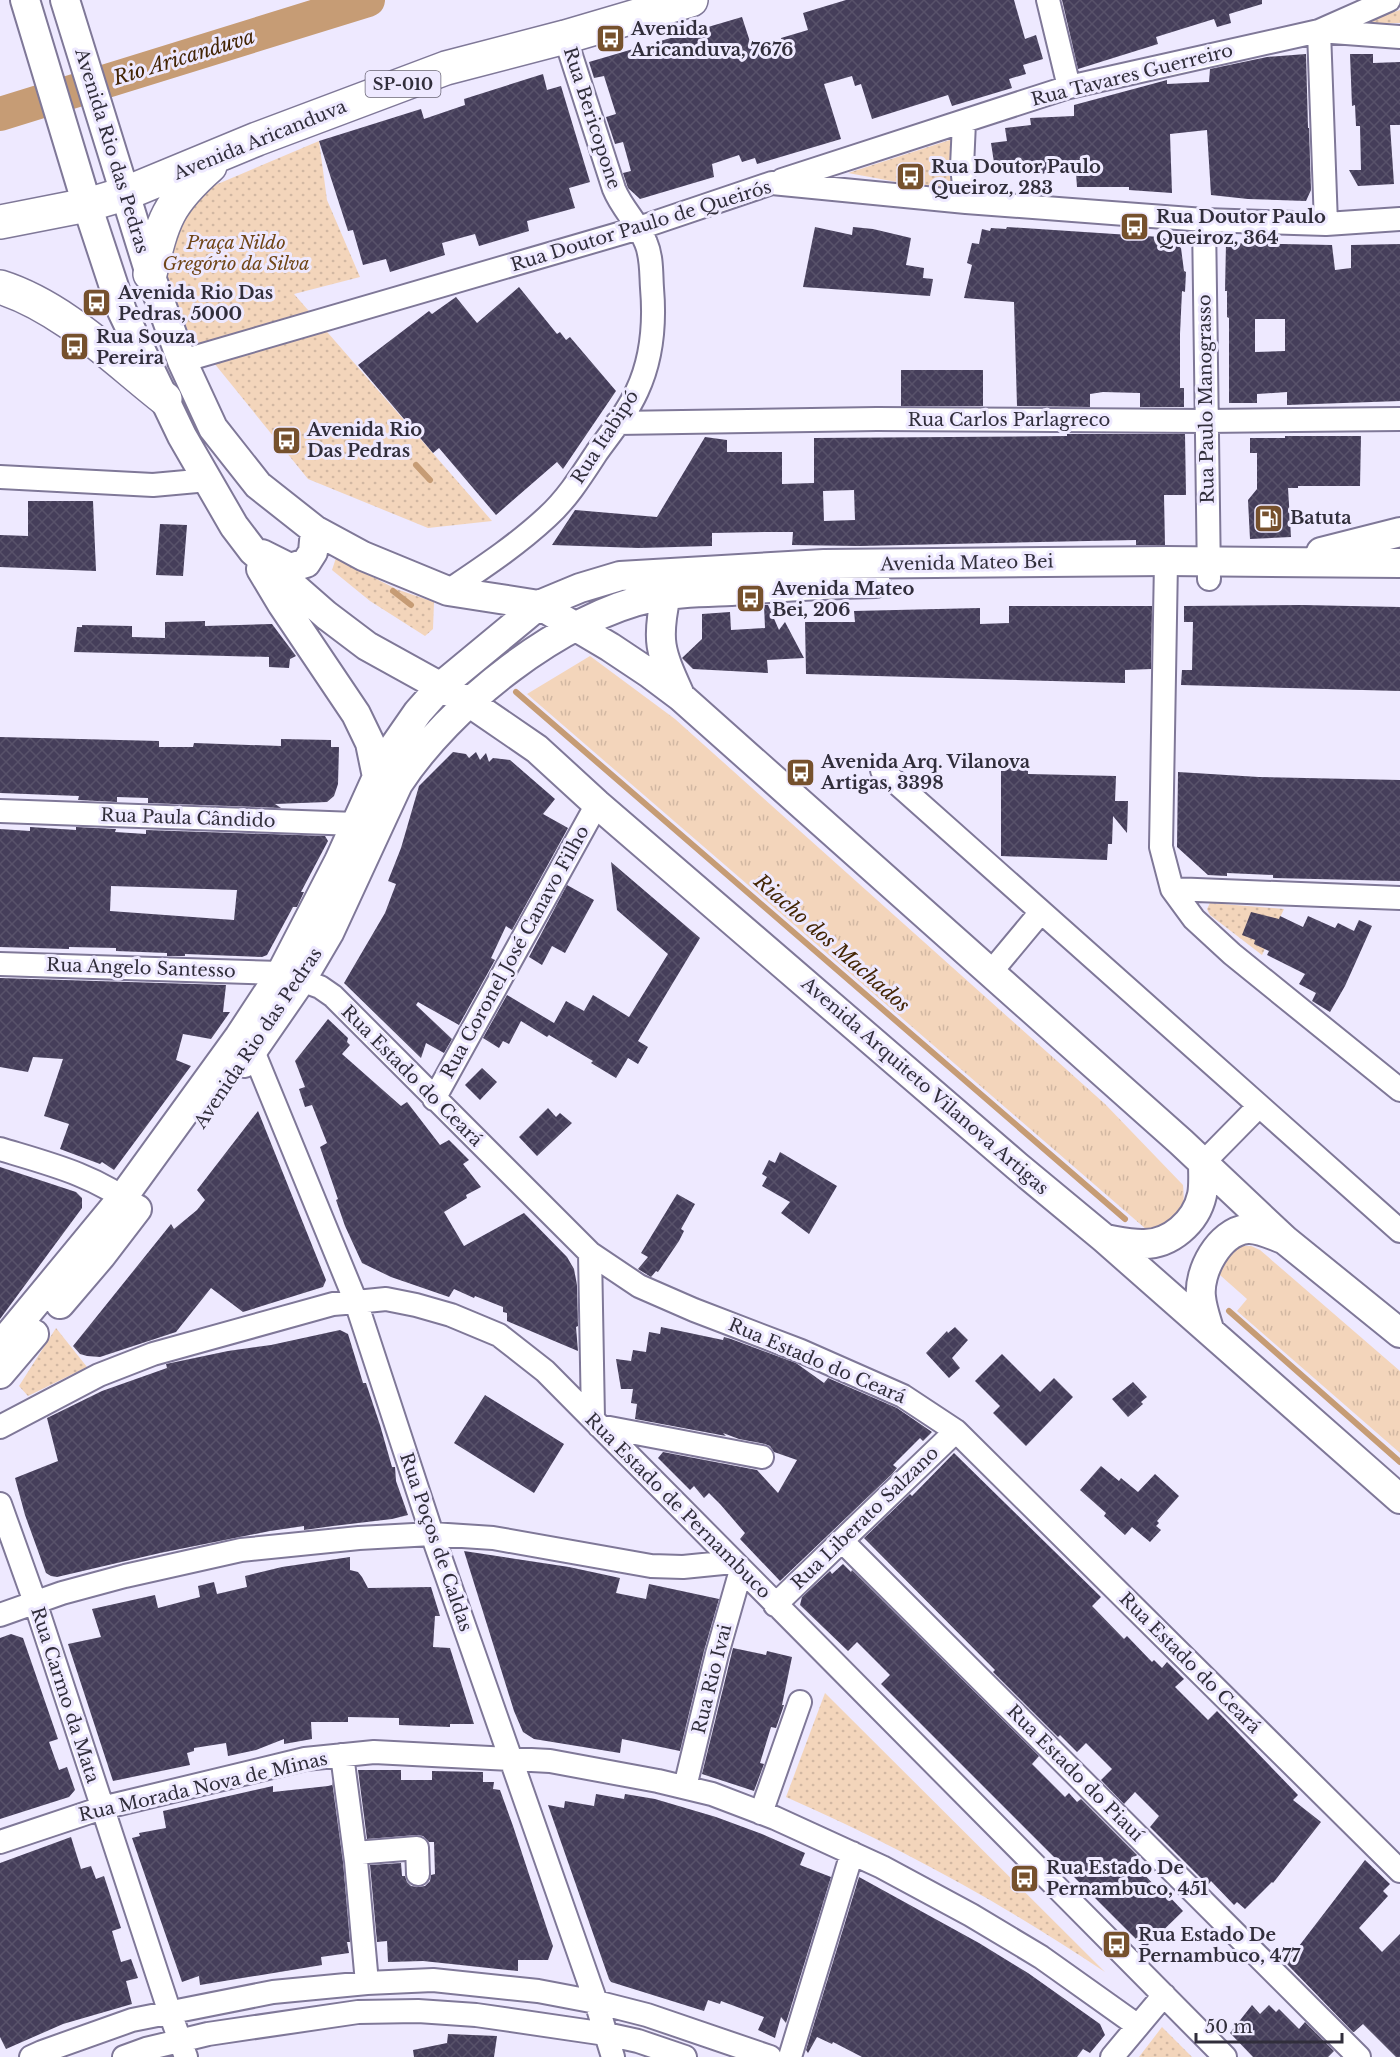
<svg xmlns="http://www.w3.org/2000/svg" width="1400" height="2057" font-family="'Libre Baskerville',serif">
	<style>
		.grass { fill: url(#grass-tufts) }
		.park { fill: url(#park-dots) }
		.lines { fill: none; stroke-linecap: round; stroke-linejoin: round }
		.stream { stroke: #c69c75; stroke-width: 6 }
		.river { stroke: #c69c75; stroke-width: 34 }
		.building { fill: url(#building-cross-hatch); fill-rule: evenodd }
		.minor-casing { stroke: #7f7898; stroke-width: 26 }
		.major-casing { stroke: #7f7898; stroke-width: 32 }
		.highway-casing { stroke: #7f7898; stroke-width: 36 }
		.minor { stroke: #fff; stroke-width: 22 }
		.major { stroke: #fff; stroke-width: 28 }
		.highway { stroke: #fff; stroke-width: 33 }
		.labels { text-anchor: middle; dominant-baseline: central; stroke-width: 6; stroke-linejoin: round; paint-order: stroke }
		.shield { fill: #eee9ff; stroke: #6a6676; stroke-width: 1.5 }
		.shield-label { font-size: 16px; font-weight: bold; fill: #312e3b }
		.poi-label { font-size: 18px; font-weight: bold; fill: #312e3b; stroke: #eee9ff; text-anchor: start }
		.street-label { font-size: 18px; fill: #312e3b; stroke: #eee9ff }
		.park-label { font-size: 18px; font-style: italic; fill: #704619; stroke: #eee9ff }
		.water-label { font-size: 20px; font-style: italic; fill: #432505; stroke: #eee9ff }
	</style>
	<defs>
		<pattern id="grass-tufts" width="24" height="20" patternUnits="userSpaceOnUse" patternTransform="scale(1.5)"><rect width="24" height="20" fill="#f3d5bb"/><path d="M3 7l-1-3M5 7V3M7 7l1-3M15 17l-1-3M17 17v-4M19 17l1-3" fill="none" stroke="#d1b7a2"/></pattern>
		<pattern id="park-dots" width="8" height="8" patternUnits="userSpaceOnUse" patternTransform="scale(1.5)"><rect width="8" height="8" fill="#f3d5bb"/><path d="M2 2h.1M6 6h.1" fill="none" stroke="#d1b7a2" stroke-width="1.8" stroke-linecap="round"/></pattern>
		<pattern id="building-cross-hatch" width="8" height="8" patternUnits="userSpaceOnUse" patternTransform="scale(1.5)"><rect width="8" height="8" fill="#453e5a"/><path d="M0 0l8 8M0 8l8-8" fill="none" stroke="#58526a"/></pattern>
	</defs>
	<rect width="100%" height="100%" fill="#eee9ff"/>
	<path class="grass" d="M590,656L675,719L1105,1104L1183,1185C1186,1217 1178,1218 1154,1236L527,694Z
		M1241,1246H1251L1260,1250L1400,1371V1453L1237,1311L1247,1299L1212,1268L1218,1258Z"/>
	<path class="park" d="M1400,10V23H1359Z
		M953,139L957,193L848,173Z
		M319,141L327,200L360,277L294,294L492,521L428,528L308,479L188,331L160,257L187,197Z
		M336,558L396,589L434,602L433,629L425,636L370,601L332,570Z
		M1210,903L1284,909L1262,955L1210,915L1207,909Z
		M56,1328L87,1367L28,1396L19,1386Z
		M825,1693L1105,1972C1004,1904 898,1846 786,1797Z
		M1162,2027L1192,2057H1139Z"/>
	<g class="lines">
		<path class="stream" d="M416,465L430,480
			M393,591L411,605
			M516,692L1125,1219
			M1229,1311L1400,1462"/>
		<path class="river" d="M0,114L368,0"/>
	</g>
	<path class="building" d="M846,0H1014L1025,39L1036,35L1043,59L1023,65L1026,74L1009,79L1012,88L952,106L948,95L872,119L861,84L855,86L852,76L824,84L841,139L757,164L755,158L742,162L739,155L712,164L714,177L640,199L628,188L623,173L631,171L623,142L615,144L606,117L616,114L604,76L594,78L589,62L742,17L753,51L782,42L781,38L808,30L803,13Z
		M1062,0H1262V4L1229,14L1231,23L1217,27L1214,19L1156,37L1158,44L1078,69Z
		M1306,54L1308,128H1309L1311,190L1306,201L1248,199L1211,195L1207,130L1170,134L1172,193L1129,190V187H1077L1076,173L1060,175L1059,171L1041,174V171L1021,174V171L995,169L991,143L1007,141L1005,128L1031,125L1030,118L1074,116V105L1167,80V84L1209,82L1210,69L1267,57Z
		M1350,54H1373V63L1400,62V125H1390L1394,184L1358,186L1349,170H1361L1360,126H1356L1355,105L1352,106Z
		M543,74L547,90L561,86L590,182L569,188L575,208L527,221L529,231L479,246L475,234L442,243L445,255L390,272L386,259L363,265L353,230L348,231L319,141L421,109L424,119L465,105L464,99Z
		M815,227L852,235L853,227L873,229L911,238L906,265L924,268L923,278L933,279L930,296L803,287Z
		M1007,227L1160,237L1172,241L1181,248L1184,271L1186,272L1185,292L1182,291L1180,334V388H1184V407H1140V393L1103,392L1090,394V407L1017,406L1014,302L964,298L972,265L967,263L972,243L979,244L982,229L990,231L991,228L1006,229Z
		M1226,243L1332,245L1335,270L1351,268V245L1400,244V401L1287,405V392L1257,394V403H1229V318L1227,317V291H1225ZM1255,319H1285V351L1255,352Z
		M519,287L557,334L560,332L566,340L570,337L616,391L563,469L557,462L496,515L439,448L433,453L358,365L429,311L432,314L456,297L477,323Z
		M901,370H983V406H901Z
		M1067,434H1185L1186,495H1164L1165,545H1136V540L859,546L792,545L793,532H769L712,533V546L639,548L552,545L575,510L657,517L705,437L727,440V452H782V484L814,483V438L1067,436ZM854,490L855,520L824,521L823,491Z
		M1285,436H1361L1360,486H1298V488H1288L1291,537L1250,539L1248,500L1257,489V453H1250V438H1285Z
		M28,501H93L96,571L0,567V535L28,536Z
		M160,524L187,525L183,576L156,575Z
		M764,605H768L779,630L785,622L804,658L767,660L768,673L693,669L682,658L702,639V614L730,612L731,630L765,628Z
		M1302,605L1400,607V691L1181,685L1182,670H1192L1193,622H1184V606Z
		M1009,606H1152L1151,669L1125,670V683L806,674L805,622H855L854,611L980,608V624L1009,623Z
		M205,621V626L272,624L296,656L290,659L289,668L269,667V657L74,652L77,627H82V625L132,626V637L165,638V622Z
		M0,737L159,741V747H193L194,743L281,746V739L331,740V747H339L338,784L334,796L327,802L275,804L281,808L148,803V798L117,797V802L78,800L79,796L0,793Z
		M453,752L466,754L469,758L476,752L480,760L486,753L489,762L493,758L510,760L555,799L543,814L568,828L512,930L506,926L491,958L495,960L459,1025L418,1002L416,1005L452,1039L444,1053L426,1043L421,1058L344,983L385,913L396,884L388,881L401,848L419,786Z
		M1001,767L1028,768V774L1116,776L1115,801H1128L1127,833L1113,816L1112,844H1108L1107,860L1001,856Z
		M1178,772L1259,777L1400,780V881L1273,878V875L1227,873V876L1208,875L1177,847Z
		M30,827L76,830V827L116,829L115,832L146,834V830L325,836L328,841L301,892H304L297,907H293L267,955L262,957L185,954V956H167V953L116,951V948L69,947V949L0,947V829L30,831ZM111,886L237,890L234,920L110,911Z
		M611,862L700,938L638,1041L648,1047L638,1064L628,1058L616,1078L591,1063L593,1061L549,1035L547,1037L521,1021L509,1044L503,1041L499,1048L483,1038L507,995L554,1023L566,1001L584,1011L593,995L629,1017L668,954L617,910Z
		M567,885L594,900L565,953L552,946L542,965L529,957Z
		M1251,912L1279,919L1280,916L1303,927L1308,916L1335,928L1338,923L1354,931L1359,920L1372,926L1345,986L1330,1012L1312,1001L1316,993L1299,984L1305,974L1267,955L1269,951L1254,944L1255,940L1242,935Z
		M0,978L226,985L223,1012H230L211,1039L183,1034L176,1060L191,1066L114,1170L102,1162L100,1164L60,1149L69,1124L44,1116L63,1059L33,1057L28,1072L0,1067Z
		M328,1019L348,1038L347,1042L350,1045L342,1054L401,1106L407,1102L440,1145L449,1140L469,1160L463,1164L481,1187L466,1195L467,1198L444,1212L464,1246L524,1213L567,1257L574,1269L577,1285L578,1326L576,1327L578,1351L507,1321V1313L503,1312V1307L475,1296L474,1298L454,1289L449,1297L391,1277L362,1263L345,1226L336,1200L338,1199L320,1147L327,1143L312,1105L305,1107L299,1089L305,1087L295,1061Z
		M482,1068L497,1082L480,1100L465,1085Z
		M548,1108L556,1117L560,1113L572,1123L537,1156L519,1137Z
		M258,1111L326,1280L323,1287L243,1312L211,1288L176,1332L100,1357L87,1356L80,1354L73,1346L171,1224L174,1229L197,1210L205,1200L197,1190Z
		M780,1152L837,1186L809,1234L781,1213L790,1202L762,1186L767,1177L762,1174L769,1160L775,1163Z
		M0,1167L76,1192L82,1198V1208L0,1319Z
		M677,1194L695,1204L681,1229L684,1231L679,1241L658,1272L656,1271L651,1277L638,1269L648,1257L641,1253Z
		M661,1327L723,1340L724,1337L731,1339L796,1363L824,1383L828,1378L897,1408L932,1432L923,1441L920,1438L893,1465L897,1468L892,1474L780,1581L740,1539L745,1533L720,1504L709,1493L704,1498L694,1486L690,1490L658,1458L663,1452L757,1470L778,1493L797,1460L774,1452L770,1446L765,1444L739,1439L723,1433L726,1436L635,1419L637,1404L631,1403L633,1389H621L616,1359L631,1361L633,1350L646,1352L649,1332L660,1334Z
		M955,1327L968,1340L952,1358L960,1368L949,1378L926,1353L947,1331L948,1333Z
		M340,1330L348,1334L363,1383H366L380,1425L392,1467H395L396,1481L408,1515L392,1519L333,1526L304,1530V1526L270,1531L160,1553L57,1577L51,1576L46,1573L25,1515L15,1478L58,1461L47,1418L102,1391L167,1368L166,1364L228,1351L271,1345Z
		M1002,1354L1040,1392L1054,1378L1073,1397L1026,1446L993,1413L1000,1406L975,1381Z
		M1133,1382L1147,1397L1141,1402L1143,1404L1128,1417L1112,1399Z
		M485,1395L564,1444L534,1493L454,1443Z
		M954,1453L1101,1597L1092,1606L1124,1639L1127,1636L1152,1662L1154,1660L1162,1668L1167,1662L1184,1679L1175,1687L1208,1720L1217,1711L1298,1795L1293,1800L1321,1822L1273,1883L1272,1882L1245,1909L1237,1902L1234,1905L1211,1881L1208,1885L1150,1827L1159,1816L1135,1792L1124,1804L1101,1780L1112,1769L1086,1743L1077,1752L1060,1735L1058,1737L993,1672L995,1670L864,1538L910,1494L912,1496Z
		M1101,1466L1119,1481L1121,1478L1138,1492L1155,1474L1179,1496L1157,1521L1159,1523L1156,1526L1161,1530L1150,1542L1132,1527L1125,1535L1104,1516L1106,1513L1080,1490Z
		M464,1551L569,1567L620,1578L616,1593L646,1599L649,1584L719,1599L704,1651L680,1751L622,1739L620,1753L534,1739L523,1732L514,1711Z
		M350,1557V1570L358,1572L362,1577L368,1588L431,1587L440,1616H435L433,1647L450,1648L474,1724H450V1727L399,1725V1718L348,1717V1722H311L312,1739L284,1744V1739L256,1750L228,1756L226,1743L194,1748V1751L187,1753L190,1765L113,1781L68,1644L101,1637L92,1609L155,1595L158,1608L200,1597L198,1586L214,1582L217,1594L247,1587L245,1576L282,1567Z
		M843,1564L851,1572L852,1570L1039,1756L1032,1764L1065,1797L1069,1793L1077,1802L1081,1799L1137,1855L1131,1861L1164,1895L1166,1893L1183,1911L1145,1948L881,1684L890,1675L857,1642L848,1651L800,1605L802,1597L830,1571L832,1574Z
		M11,1634L23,1638L58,1739L49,1742L59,1770L67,1767L75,1790L69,1797L0,1819V1638Z
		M733,1648L766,1655L767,1651L792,1657L782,1705H784L776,1728L771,1727L760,1763L764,1764L754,1791L702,1774Z
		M358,1770H401V1780H432V1771L483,1772V1782H494L493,1789L500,1790L513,1826L549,1935L553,1946L548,1960H518V1971L423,1961L388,1962L387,1941L377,1942L370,1865L401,1863L402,1876H405L407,1882L411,1886L418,1887L425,1886L430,1881L431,1875L435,1874L434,1842H429L423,1836L417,1835L367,1839Z
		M332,1781L343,1862L350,1942H347L349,1953L321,1957L322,1965L200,1985L199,1976L182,1982L132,1838L140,1836L139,1833L166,1828L163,1811L273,1786V1792L328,1786L332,1785Z
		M596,1794L624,1799L625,1794L655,1799L716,1817L762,1834L805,1853L800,1865L831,1877L786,2023L781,2017L775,2038L758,2030L764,2017L721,2001L720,2004L708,2000L704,2011L611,1982L609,1979L548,1805L564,1808L565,1801L594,1806Z
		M71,1837L81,1869L91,1866L96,1879L104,1876L121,1928L112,1931L121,1962L131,1959L138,1978L126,1981L132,2004L63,2024L6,2049L0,2037V1863Z
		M1365,1860L1390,1884L1383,1891L1388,1896L1359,1928L1382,1952L1400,1934V2057H1396L1363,2024L1354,2032H1353L1286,1963Z
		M859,1877L979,1943L1028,1973L1100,2024L1105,2035L1090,2053L1083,2049L1077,2057H862L833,2042L832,2044L817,2037L808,2053L806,2050Z
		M1252,2005L1260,2014L1269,2005L1276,2012L1279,2009L1299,2029L1305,2022L1334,2051L1328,2057H1253L1230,2033Z
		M448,2034L497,2036L494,2057H414L413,2050L447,2043Z"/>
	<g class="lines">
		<defs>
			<path id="minor" d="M1048,0L1069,87
				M964,122L962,167L966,202
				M782,180L1069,87L1319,31L1389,0
				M1204,220L1209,579
				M1326,224L1319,31L1400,37
				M182,361L639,228L772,183L966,202L1204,220L1326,224L1400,219
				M617,423L877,419L1206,421L1400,419
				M0,477L153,485L208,480
				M1166,561L1161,847L1172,889L1194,919L1232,954L1400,1090
				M448,591C482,568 517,545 547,517C567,499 582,475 597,452C611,433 627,413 637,391C652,359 655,323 652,288C651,274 652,257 646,243C639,224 622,209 614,189L565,37
				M882,770L1400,1231
				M0,811L356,824L370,827
				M1172,889L1400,898
				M0,964L281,973L320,987L333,996L590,1253L639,1286L694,1310L801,1351L903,1396L956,1431L1400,1871
				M991,972L1041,912
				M244,1042L253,1051L356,1302L432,1534L596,2002L613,2057
				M434,1099L597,804
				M0,1149C46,1163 96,1175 134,1206
				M1203,1163L1259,1106
				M590,1253L593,1419
				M599,1426L762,1457
				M0,1427L99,1375L153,1354L333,1304L356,1302L386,1299L416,1305L451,1315L499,1335L545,1371L1225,2057
				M0,1504L35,1602L170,2013L186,2057
				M842,1541L1359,2057
				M775,1605L956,1431
				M0,1615L62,1593L125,1576L241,1550L359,1538L432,1534L493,1538L651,1566L683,1567L733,1562
				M342,1755L356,1861L367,1983
				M685,1787L717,1654L741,1570
				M761,1813L800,1702
				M0,1842L102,1808L305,1759L374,1752L550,1761L658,1781L712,1794L775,1818L882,1867L971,1915L1041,1957L1138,2026
				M355,1853L417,1848L418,1874
				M31,2057L42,2052L132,2020L273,1992L367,1983L433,1980L538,1991L596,2002L647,2015L770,2057
				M124,2057L146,2049L208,2034L358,2012L418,2011L476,2015L606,2034L638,2041L685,2057
				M790,2057L852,1853
				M1112,2057L1164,1995"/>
			<path id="major" d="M25,0L87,205L122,311L182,436L234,526L253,551L326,615L367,646L470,703L537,749L597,804L1017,1166L1105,1239L1400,1499
				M65,0L150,274L182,361L213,428L258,485L315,530L363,556L448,591L539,605L610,647L649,673L681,697L1181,1142L1285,1240L1400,1333
				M1321,552L1400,532
				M262,554L290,568L306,563L313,552L315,530
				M261,569L282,604L356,714L370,743L377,777
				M666,595C656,641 660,651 679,693
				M244,1063L302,979L329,933L398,784C449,706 561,616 654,597C679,592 705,592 731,591C779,587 827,584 876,583
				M1105,1239C1117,1241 1130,1244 1142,1244C1170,1245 1196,1222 1202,1195C1204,1185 1203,1173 1203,1163
				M60,1304L101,1256L137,1209
				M1209,1329C1206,1319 1202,1308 1201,1297C1198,1272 1219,1232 1247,1229C1259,1228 1272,1235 1283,1239
				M0,1346L123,1197L239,1037L281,973L339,861L377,777L393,748L418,712L441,686L539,605L580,588L620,576L824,564L1166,561L1400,563
				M0,1374L34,1334"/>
			<path id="highway" d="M0,222L87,205L124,194L257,139L446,68L565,37L691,0
				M150,274C163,220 167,204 210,166
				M0,287C63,307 114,359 165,399"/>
		</defs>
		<use href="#minor" class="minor-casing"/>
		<use href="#major" class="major-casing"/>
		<use href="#highway" class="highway-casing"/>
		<use href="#minor" class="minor"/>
		<use href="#major" class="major"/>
		<use href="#highway" class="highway"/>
	</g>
	<defs>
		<symbol id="bus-square" viewBox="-11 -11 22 22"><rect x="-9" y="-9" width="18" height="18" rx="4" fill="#76512d" stroke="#eee9ff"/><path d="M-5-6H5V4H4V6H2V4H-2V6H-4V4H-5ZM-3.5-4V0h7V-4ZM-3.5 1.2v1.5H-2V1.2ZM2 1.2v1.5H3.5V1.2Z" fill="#fff"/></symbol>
		<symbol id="fuel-square" viewBox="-11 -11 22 22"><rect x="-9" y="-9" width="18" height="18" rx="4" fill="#76512d" stroke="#eee9ff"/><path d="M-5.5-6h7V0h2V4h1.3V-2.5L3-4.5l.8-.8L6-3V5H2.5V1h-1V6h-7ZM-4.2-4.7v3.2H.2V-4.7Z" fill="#fff"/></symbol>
	</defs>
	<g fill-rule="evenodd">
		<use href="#bus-square" x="594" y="22" width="33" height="33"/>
		<use href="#bus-square" x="894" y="160" width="33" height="33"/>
		<use href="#bus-square" x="1118" y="210" width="33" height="33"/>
		<use href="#bus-square" x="80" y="286" width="33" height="33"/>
		<use href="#bus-square" x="58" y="330" width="33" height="33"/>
		<use href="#bus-square" x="270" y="424" width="33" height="33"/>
		<use href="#fuel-square" x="1252" y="502" width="33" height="33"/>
		<use href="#bus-square" x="734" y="582" width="33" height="33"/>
		<use href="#bus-square" x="784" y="756" width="33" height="33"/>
		<use href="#bus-square" x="1008" y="1862" width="33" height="33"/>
		<use href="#bus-square" x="1100" y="1928" width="33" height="33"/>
	</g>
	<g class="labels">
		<rect class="shield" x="365.5" y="71" width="75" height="26" rx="4.5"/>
		<g class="shield-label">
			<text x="403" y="84">SP-010</text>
		</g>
		<g class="poi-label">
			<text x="631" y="29">Avenida<tspan x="631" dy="21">Aricanduva, 7676</tspan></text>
			<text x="931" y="167">Rua Doutor Paulo<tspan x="931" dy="21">Queiroz, 283</tspan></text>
			<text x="1156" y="217">Rua Doutor Paulo<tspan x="1156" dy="21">Queiroz, 364</tspan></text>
			<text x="118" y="293">Avenida Rio Das<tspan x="118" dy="21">Pedras, 5000</tspan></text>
			<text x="96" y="337">Rua Souza<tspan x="96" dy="21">Pereira</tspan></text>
			<text x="307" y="430">Avenida Rio<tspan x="307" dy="21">Das Pedras</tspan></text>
			<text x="1290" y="518">Batuta</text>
			<text x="772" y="589">Avenida Mateo<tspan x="772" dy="21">Bei, 206</tspan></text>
			<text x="821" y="762">Avenida Arq. Vilanova<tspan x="821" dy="21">Artigas, 3398</tspan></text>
			<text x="1046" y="1868">Rua Estado De<tspan x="1046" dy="21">Pernambuco, 451</tspan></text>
			<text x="1138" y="1935">Rua Estado De<tspan x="1138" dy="21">Pernambuco, 477</tspan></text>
		</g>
		<g class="street-label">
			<text transform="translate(1132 75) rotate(-14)">Rua Tavares Guerreiro</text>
			<text transform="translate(592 118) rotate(72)">Rua Bericopone</text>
			<text transform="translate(260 140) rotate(-22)">Avenida Aricanduva</text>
			<text transform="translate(112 151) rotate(73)">Avenida Rio das Pedras</text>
			<text transform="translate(641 226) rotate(-17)">Rua Doutor Paulo de Queirós</text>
			<text transform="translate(1206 399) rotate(-91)">Rua Paulo Manograsso</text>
			<text x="1009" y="420">Rua Carlos Parlagreco</text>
			<text transform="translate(605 437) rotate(-57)">Rua Itabipó</text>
			<text transform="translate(967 563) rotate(-1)">Avenida Mateo Bei</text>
			<text transform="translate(188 818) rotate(2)">Rua Paula Cândido</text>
			<text transform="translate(515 952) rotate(-61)">Rua Coronel José Canavo Filho</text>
			<text transform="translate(141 968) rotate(2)">Rua Angelo Santesso</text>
			<text transform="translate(258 1038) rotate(-56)">Avenida Rio das Pedras</text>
			<text transform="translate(412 1076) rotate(45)">Rua Estado do Ceará</text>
			<text transform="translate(925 1086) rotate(41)">Avenida Arquiteto Vilanova Artigas</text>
			<text transform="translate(817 1361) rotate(23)">Rua Estado do Ceará</text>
			<text transform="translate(678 1506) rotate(45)">Rua Estado de Pernambuco</text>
			<text transform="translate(865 1518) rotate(-44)">Rua Liberato Salzano</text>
			<text transform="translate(436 1542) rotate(71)">Rua Poços de Caldas</text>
			<text transform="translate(1190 1663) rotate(45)">Rua Estado do Ceará</text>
			<text transform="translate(712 1679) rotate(-76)">Rua Rio Ivai</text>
			<text transform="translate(65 1695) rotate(72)">Rua Carmo da Mata</text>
			<text transform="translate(1075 1773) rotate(45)">Rua Estado do Piauí</text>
			<text transform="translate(203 1787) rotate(-13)">Rua Morada Nova de Minas</text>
		</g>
		<g class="park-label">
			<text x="236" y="243">Praça Nildo<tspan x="236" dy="21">Gregório da Silva</tspan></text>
		</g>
		<g class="water-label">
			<text transform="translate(184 57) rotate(-17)">Rio Aricanduva</text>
			<text transform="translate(832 943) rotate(41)">Riacho dos Machados</text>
		</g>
	</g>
	<path d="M1196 2033v9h146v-9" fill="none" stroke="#312e3b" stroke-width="3"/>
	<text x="1205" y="2033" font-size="18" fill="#312e3b" stroke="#eee9ff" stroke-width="4.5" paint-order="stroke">50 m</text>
</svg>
